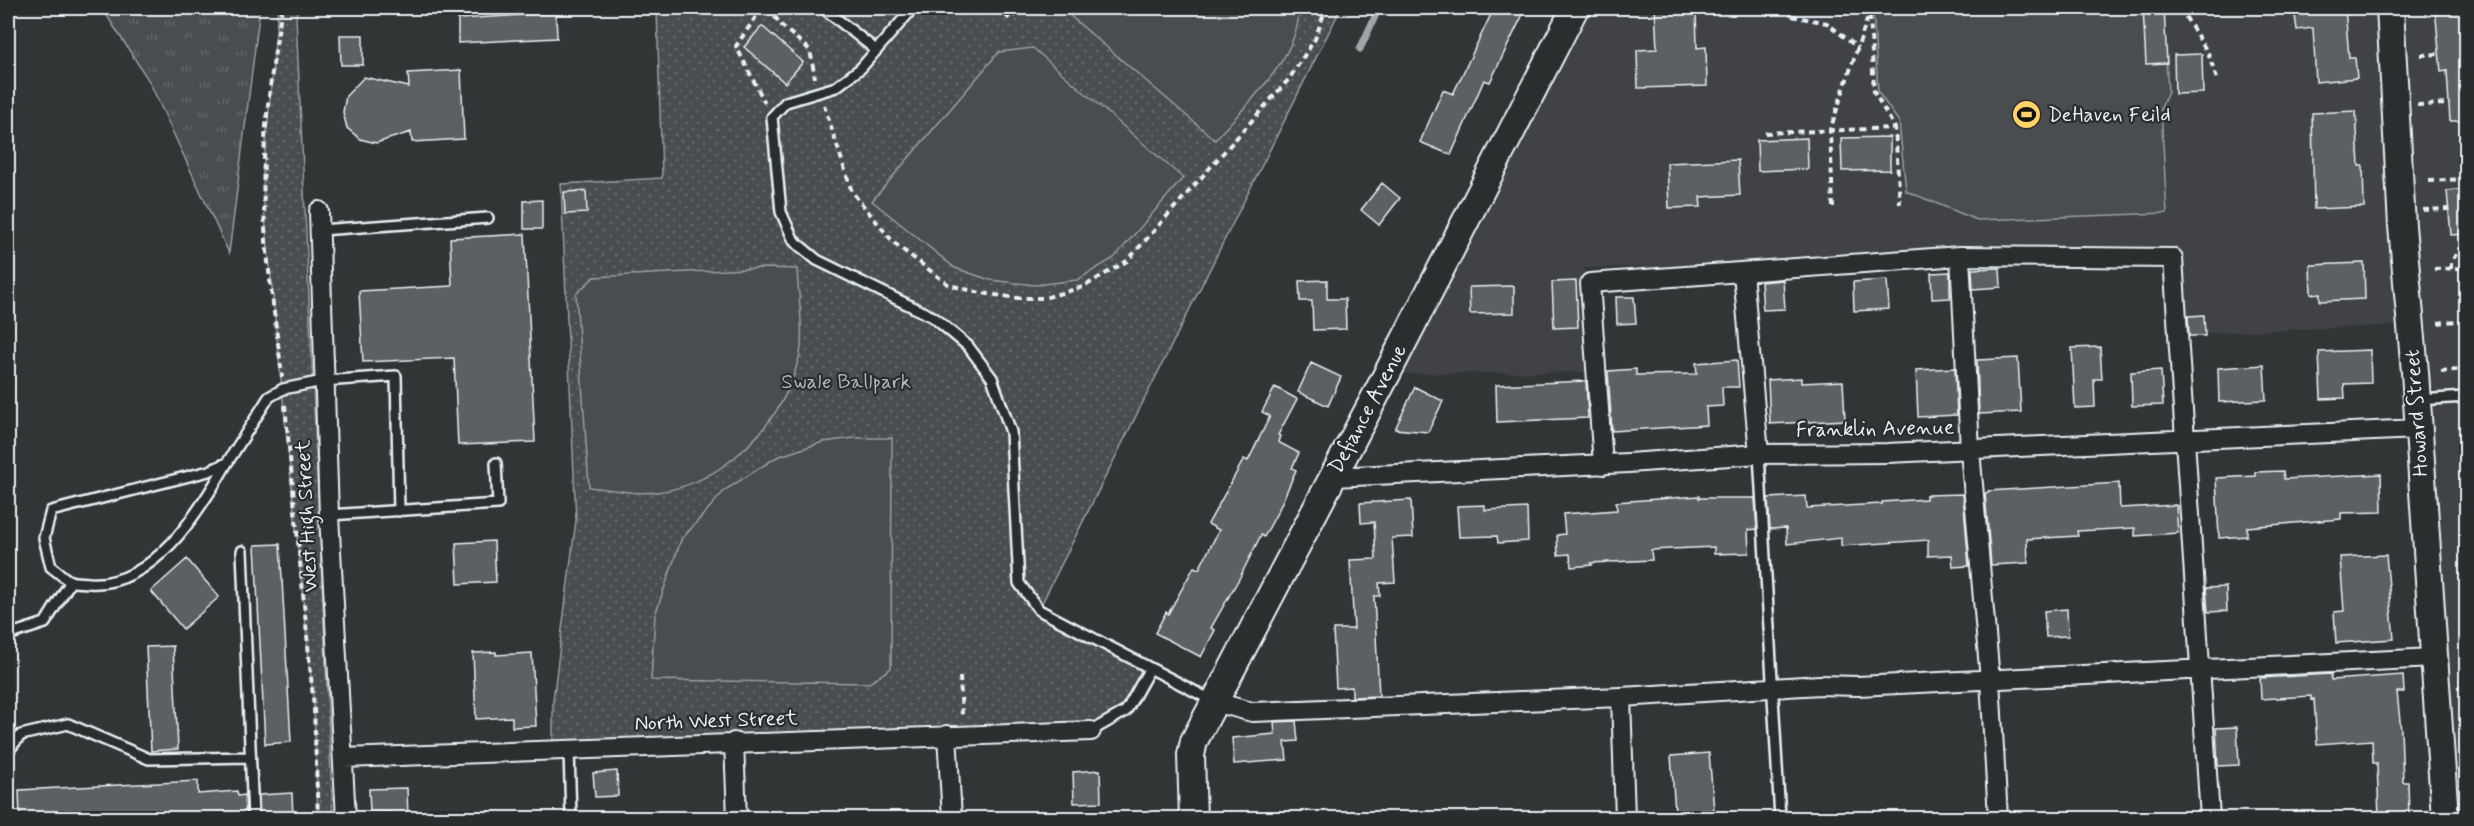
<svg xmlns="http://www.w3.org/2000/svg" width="2474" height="826" font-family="Mynerve,sans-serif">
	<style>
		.built { fill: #3f4244 }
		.grass { fill: url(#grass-tufts); stroke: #989fa4; stroke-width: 1.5 }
		.park { fill: url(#park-dots); stroke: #989fa4; stroke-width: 1.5 }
		.pitch { fill: #494d4f; stroke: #989fa4; stroke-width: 1.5 }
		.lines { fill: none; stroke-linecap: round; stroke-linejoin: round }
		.stream { stroke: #9fa5aa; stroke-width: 7 }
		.building { fill: #5c6063; stroke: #e8f1f8; stroke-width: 1.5 }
		.lane-casing { stroke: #e8f1f8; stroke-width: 14 }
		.street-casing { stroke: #e8f1f8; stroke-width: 22 }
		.secondary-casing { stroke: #e8f1f8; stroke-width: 30 }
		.path { stroke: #e8f1f8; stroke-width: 4; stroke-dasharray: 6 4.5; stroke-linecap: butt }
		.lane { stroke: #2a2d2e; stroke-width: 9 }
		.street { stroke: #2a2d2e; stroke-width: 18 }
		.secondary { stroke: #2a2d2e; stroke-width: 26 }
		.labels { text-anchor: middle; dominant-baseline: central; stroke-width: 4.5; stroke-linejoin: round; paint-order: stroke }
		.poi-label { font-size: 21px; fill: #e8f1f8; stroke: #2a2d2e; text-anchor: start }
		.park-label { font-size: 21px; fill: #b0b8bd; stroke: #2a2d2e }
		.street-label { font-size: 21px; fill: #e8f1f8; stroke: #2a2d2e }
	</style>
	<defs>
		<pattern id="grass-tufts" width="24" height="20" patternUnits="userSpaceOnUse" patternTransform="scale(1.5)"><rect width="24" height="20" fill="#494d4f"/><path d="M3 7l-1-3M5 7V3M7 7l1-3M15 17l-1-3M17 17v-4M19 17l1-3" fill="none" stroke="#636769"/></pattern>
		<pattern id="park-dots" width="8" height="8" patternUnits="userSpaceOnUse" patternTransform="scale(1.5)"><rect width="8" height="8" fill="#494d4f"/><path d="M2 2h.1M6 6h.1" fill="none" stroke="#636769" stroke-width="1.8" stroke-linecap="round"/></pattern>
	</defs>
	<rect width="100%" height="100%" fill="#323536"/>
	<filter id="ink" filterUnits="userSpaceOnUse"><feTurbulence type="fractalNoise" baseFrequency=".0167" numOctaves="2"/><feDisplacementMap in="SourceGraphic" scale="12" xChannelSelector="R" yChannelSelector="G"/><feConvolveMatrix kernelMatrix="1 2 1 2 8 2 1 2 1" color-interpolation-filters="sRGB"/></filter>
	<g filter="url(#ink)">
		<path class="built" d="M1576,8H2466V818H2445L2410,325L2178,334L2172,258L1585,268L1586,372L1387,374Z"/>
		<path class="grass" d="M102,8H260L229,253L149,81Z"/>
		<path class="park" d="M278,8H298L296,17L333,818H318L314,708L264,209L263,174Z
			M657,8H1341L1039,609L1150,668L1126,711L1091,731L553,749V700L576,520L561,184L662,178Z"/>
		<path class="pitch" d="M1061,8H1299C1300,58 1246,104 1215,140Z
			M1873,8H2163L2168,92L2161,108L2167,213L1977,220L1906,191L1899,122L1878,92Z
			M1033,48L1183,178L1114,258L1077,280L1035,285L990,280L955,268L872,201L999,52Z
			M764,268L797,269C798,294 803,321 801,346C801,353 798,361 796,368C779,427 720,485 657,492C635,495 611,489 589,487L576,294L594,277Z
			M854,438H892L891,668L869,683L651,680L655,615L681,540L725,490L777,457L823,442Z"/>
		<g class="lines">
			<path class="stream" d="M1360,49L1379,8"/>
		</g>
		<path class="building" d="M1494,8H1526L1490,82L1484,80L1451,155L1420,142L1443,90L1453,94Z
			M1655,8H1696L1697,48L1706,47L1707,86L1638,88L1637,50L1657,49Z
			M2143,8H2164L2167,63L2146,64Z
			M2294,8H2345L2349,58H2355L2357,78L2316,82L2313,28L2297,30Z
			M2435,8H2466V121H2450L2447,71L2441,72Z
			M556,13L557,38L458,43V19Z
			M762,26L803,62L785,83L744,47Z
			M340,35H363V65H341Z
			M2202,54L2203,93L2175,94L2174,55Z
			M461,70L464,139L412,142L411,132L376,143L360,139L347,128L343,112L346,96L364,77L409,87L408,73Z
			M2356,111L2359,166H2363L2364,207L2314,209L2312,113Z
			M1890,137V170L1842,171L1841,138Z
			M1807,138L1808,169L1758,171L1757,140Z
			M1738,160L1740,195L1700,197L1701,207L1669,208L1667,163Z
			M1382,183L1400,198L1379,225L1361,210Z
			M2466,189V234L2451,235L2447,191Z
			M586,191L587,213L565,214L564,192Z
			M542,200V229H524V201Z
			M525,234L535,442L458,445L454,358L363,362L359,291L452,286L450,238Z
			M2364,263L2365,299L2320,301V293L2311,294L2310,265Z
			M2000,268L2001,287L1973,289L1972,269Z
			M1950,272V298L1932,299L1931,273Z
			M1327,280V299H1345L1346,329L1313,330L1312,301H1300L1299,281Z
			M1783,280L1785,309L1763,310L1761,282Z
			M1887,280L1889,309L1854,311L1853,282Z
			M1576,281L1578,327L1554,328L1552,282Z
			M1514,286V313L1470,314L1469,287Z
			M1616,297H1634L1636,323L1617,324Z
			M2204,315L2205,336H2189L2188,316Z
			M2100,347L2102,379H2094L2095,407L2075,408L2072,348Z
			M2370,350L2371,383L2344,384L2345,398L2321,399L2319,352Z
			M2018,358L2021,412L1979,414L1977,360Z
			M1737,360L1739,387H1722L1723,406L1706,407L1707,425L1612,431L1608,371L1636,369V375L1697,374L1696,363Z
			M1311,363L1341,377L1328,406L1298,392Z
			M2264,365L2266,400L2219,402L2218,368Z
			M1955,368L1957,415L1918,417L1916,370Z
			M2161,370L2163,405L2132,406L2131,372Z
			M1801,378V383L1843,381L1845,420L1770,424L1768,380Z
			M1586,381L1588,418L1497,422L1496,385Z
			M1275,387L1297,399L1278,435L1280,436L1278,442L1299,453L1292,468L1296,470L1279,509L1264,537L1261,535L1240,577L1211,628L1215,630L1201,657L1155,633L1166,612L1168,614L1194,567L1199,569L1219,530L1208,524L1244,459L1248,461L1270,416L1262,412Z
			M1415,387L1443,401L1428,432L1395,429Z
			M2283,471L2284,479L2381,474L2382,512L2341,513V519L2247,527V536L2219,538L2216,478L2256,476L2255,472Z
			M2119,483L2120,508L2176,505L2178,533L2135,536V528L2077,531L2078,536L2027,539L2028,563L1991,565L1985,493H1988V491Z
			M1963,494L1969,566L1953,567L1952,555L1928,556V540L1841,546V538L1787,544L1786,528L1770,529L1768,498L1806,496L1807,508L1882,504V502L1926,499V495Z
			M1699,496V498H1755L1757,529L1748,530L1749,553L1714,554V547L1651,550L1652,560L1591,563L1592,565L1571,567L1570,554L1558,555L1557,535L1565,534L1563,514L1617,510L1616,502Z
			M1411,500L1413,537L1392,538L1395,582L1379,583L1380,596H1374L1379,696L1352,697V687L1336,688L1333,629H1354L1350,560L1376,559L1374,522L1361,523L1360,503Z
			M1485,505V510L1527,508L1528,541L1498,543L1497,536L1459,537L1457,506Z
			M494,541L496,582L458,584L456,543Z
			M280,544L291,742L265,744L255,545Z
			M2386,555L2394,639L2336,643L2334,612L2344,611L2340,557Z
			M187,559L219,597L183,629L151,591Z
			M2226,587L2227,611L2208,612L2206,588Z
			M2067,609L2068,636L2046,637L2044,611Z
			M173,646L178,749L151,751L146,647Z
			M496,652V655L532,653L536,726L512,727V717L476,719L473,653Z
			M2331,674V680L2403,675L2404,692H2397L2401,731L2403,782H2408L2409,819H2379L2377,763H2373L2372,740L2317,744L2314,699L2311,700V696L2261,699L2260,678Z
			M1296,721L1298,741L1285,742L1287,760L1234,764L1232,738L1275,734L1274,722Z
			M2237,727L2239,765L2218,766L2216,728Z
			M1709,753L1714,810L1675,812L1671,756Z
			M1100,770L1101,802L1074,803L1073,772Z
			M617,771L618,796L595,797L593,773Z
			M198,781V794L237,791L238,796L245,795L246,819H20L19,790Z
			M407,788L408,819H389V812L370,813L369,789Z
			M292,793L293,819H260L259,795Z"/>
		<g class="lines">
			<defs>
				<path id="lane" d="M832,8L828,12L876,50
					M913,8L861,68L836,87L786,102L772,117L781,212L794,241L817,260L933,317L968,346L992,378L1011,432L1019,583L1039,610L1213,701
					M320,230L488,218
					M2418,400L2466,397
					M1759,454L1780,818
					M227,463C199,512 153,588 89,583C83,582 75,583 70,581C64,578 57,571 51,567L44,538L51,511L209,471L227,463L269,397L283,389L323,381L396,376L399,511
					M329,515L498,504L496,463
					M242,551L253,818
					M8,635L45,623L71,581
					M1091,731L1126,711L1150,668
					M569,749L571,818
					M8,751L21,735L68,724L149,759L249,757"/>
				<path id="street" d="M319,211L329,515L346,818
					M1960,256L1970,450L1990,680L1998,818
					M1743,272L1759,454
					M1603,465L1590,283L1960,256L2173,258L2210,818
					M1333,477L1628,463L1759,454L1887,453L2419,429
					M1621,697L1625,818
					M1215,702L1252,712L1621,697L1820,685L1858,686L2434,658
					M947,735L952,818
					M734,742L737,818
					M344,758L1091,731"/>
				<path id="secondary" d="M2390,8L2402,226L2415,372L2445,818
					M1193,818L1191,755L1194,741L1387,374L1575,8"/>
			</defs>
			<use href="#lane" class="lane-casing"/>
			<use href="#street" class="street-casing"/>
			<use href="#secondary" class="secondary-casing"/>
			<path class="path" d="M282,8C271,73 261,142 264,208C266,264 276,321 282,377
				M762,8L736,46L765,103
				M768,8L783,27L810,50L815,78
				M997,8L1010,19L1020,8
				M2180,8L2208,53L2218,82
				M1792,16L1827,23L1858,48
				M1870,16L1874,92L1895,128L1900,204
				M2421,55L2439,54
				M824,105L852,192L894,243L949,285L981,293L1017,298H1044L1083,287L1127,261L1289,79L1315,39L1326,8
				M2417,105L2449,104
				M1765,133L1895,128
				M2429,181L2466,179
				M1833,207L1830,130L1871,8
				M2423,210L2448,209
				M2434,269L2462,268
				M2451,269V263L2459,249H2466
				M2438,323L2465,320
				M2441,371L2466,369
				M285,405L314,708L318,818
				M2461,635H2466
				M960,677L962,716
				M2457,688L2466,687"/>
			<use href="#lane" class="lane"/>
			<use href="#street" class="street"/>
			<use href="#secondary" class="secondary"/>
		</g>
	</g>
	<defs>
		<symbol id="stadium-disc" viewBox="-11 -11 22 22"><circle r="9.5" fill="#ffd166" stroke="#2a2d2e"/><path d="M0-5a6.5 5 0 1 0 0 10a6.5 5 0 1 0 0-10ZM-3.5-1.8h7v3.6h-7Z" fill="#111"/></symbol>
	</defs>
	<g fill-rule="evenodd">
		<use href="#stadium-disc" x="2010" y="98" width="33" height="33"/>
	</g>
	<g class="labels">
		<g class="poi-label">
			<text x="2048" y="115">DeHaven Feild</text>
		</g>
		<g class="park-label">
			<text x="846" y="382">Swale Ballpark</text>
		</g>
		<g class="street-label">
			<text transform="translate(1368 409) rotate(-62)">Defiance Avenue</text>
			<text transform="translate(2417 413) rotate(-94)">Howard Street</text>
			<text transform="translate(1875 429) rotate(-1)">Franklin Avenue</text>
			<text transform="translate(307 516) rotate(-93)">West High Street</text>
			<text transform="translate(716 721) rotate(-2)">North West Street</text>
		</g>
	</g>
	<rect width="2474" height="826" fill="none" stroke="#2a2d2e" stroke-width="30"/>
	<rect x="15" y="15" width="2444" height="796" fill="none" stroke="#e8f1f8" stroke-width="2" filter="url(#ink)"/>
</svg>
